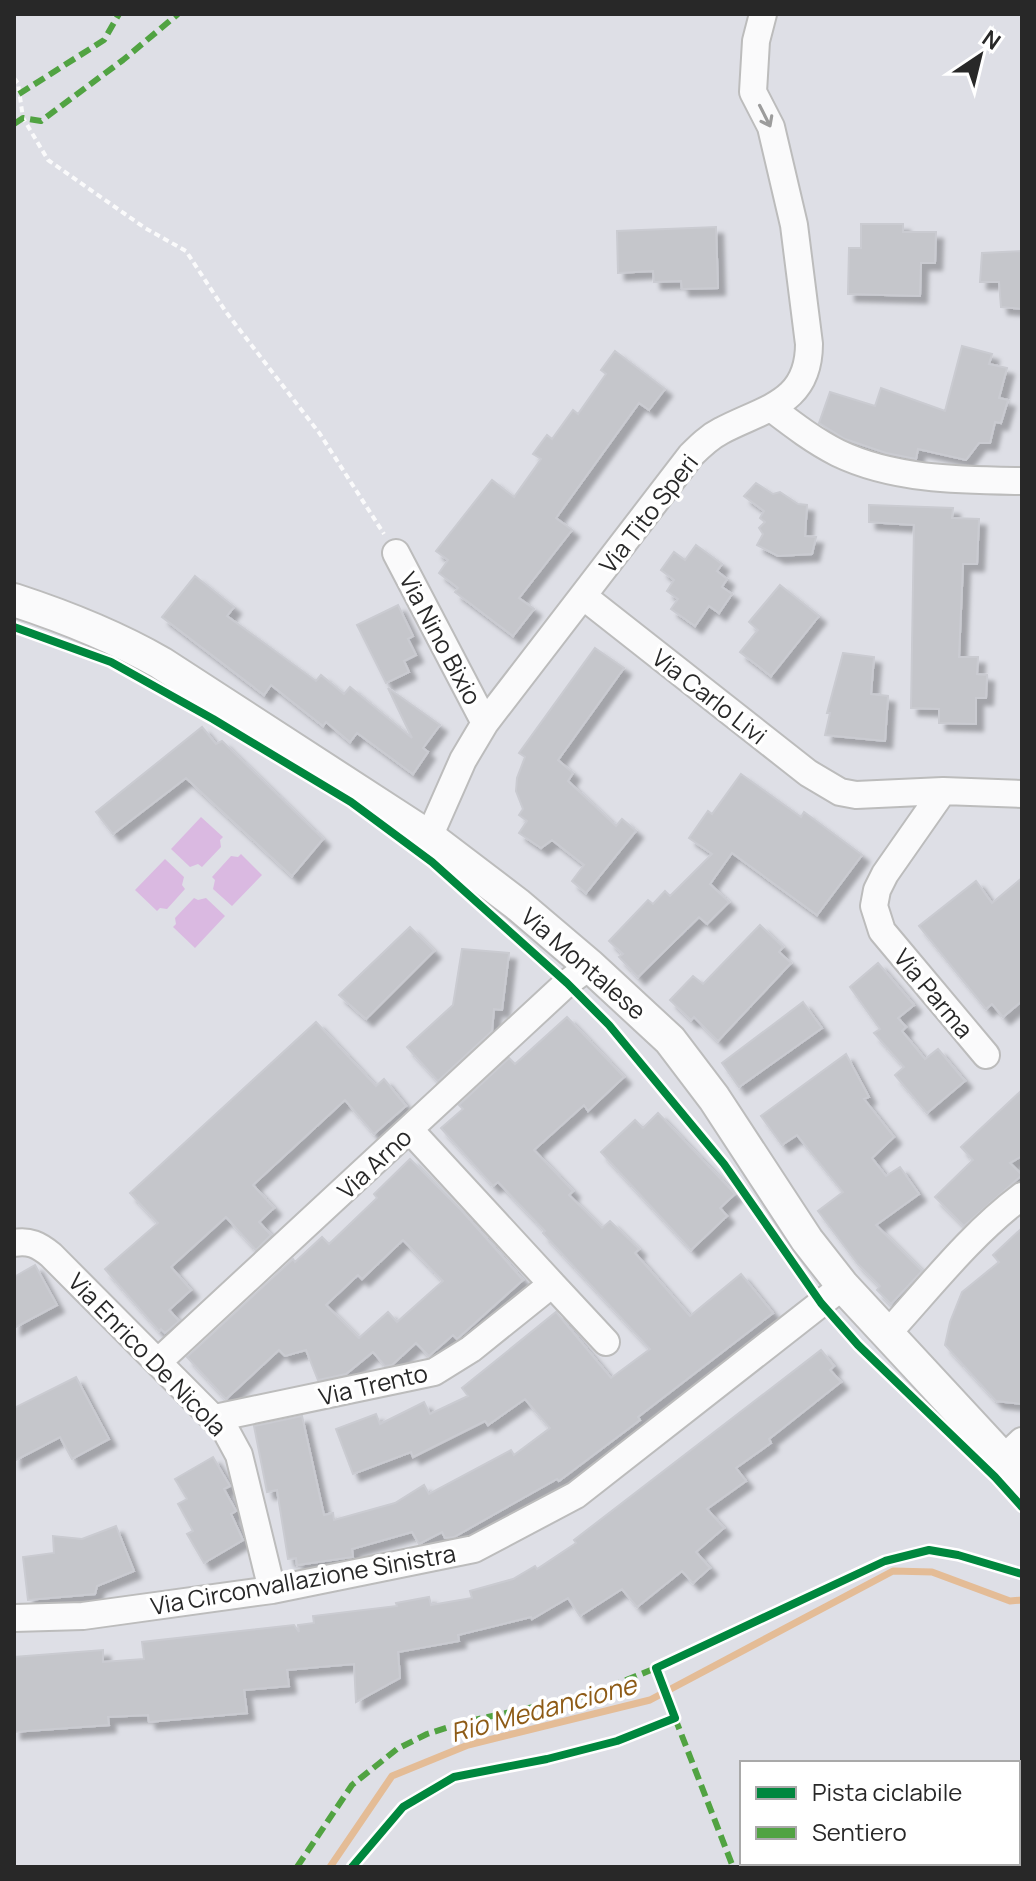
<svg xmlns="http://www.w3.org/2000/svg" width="1036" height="1881" font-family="Manrope,sans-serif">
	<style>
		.green { fill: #dab9e1 }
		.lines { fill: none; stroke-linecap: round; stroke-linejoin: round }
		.stream { stroke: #e4bc96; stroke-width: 7 }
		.building { fill: #c5c6cb; stroke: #cacbd1; stroke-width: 2; fill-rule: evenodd; filter: url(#shadow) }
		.minor-casing { stroke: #bcbcbc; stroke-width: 30 }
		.tertiary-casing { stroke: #bcbcbc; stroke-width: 36 }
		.path { stroke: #fafafb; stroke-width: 4; stroke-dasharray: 6 4; stroke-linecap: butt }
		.minor { stroke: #fafafb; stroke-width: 26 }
		.tertiary { stroke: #fafafb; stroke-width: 32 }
		.quiet { stroke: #51a342; stroke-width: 6; stroke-dasharray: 12 6; stroke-linecap: butt }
		.cycleway-casing { stroke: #fff; stroke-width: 13 }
		.cycleway { stroke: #00873e; stroke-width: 8 }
		.oneway { stroke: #9c9c9c }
		.labels { text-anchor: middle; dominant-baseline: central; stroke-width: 7; stroke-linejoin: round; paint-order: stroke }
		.street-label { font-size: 24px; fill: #282828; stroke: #fff }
		.water-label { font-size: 26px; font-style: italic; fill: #8e5b16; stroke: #fff }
	</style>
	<defs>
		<filter id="shadow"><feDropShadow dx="7" dy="7" stdDeviation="2" flood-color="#0004"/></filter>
	</defs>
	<rect width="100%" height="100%" fill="#dedfe6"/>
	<path class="green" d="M201,817L223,837L220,840L221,847L202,867L198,864L190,867L171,849Z
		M241,854L262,875L232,906L213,889L215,880L212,877L231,856L238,857Z
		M165,859L184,877L182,885L185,889L167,909L160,908L157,911L135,890Z
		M194,898L198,900L206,898L225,916L195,948L173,927L176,924L175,918Z"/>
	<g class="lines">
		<path class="stream" d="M330,1867L392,1776L468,1745L650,1700L893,1571L932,1572L1010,1601L1022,1600"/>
	</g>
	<path class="building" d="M861,224H903V232H936L935,263H921L920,296L848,294L849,248H861Z
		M716,227L718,288L682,289L681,281L654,282L653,271L618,273L617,231Z
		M1022,251V309L1001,307L999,282H980L982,253Z
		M962,346L992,354L989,364L1007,368L999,398L1008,400L1001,423L995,422L990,443H979L966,460L918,449L916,459L886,453L845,439L819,423L830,392L875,406L881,388L945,411Z
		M615,351L665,389L649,410L639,403L556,518L572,530L519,598L534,609L513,636L455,592L458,588L439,573L448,560L436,551L492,480L514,497L541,459L533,454L547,435L552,439L573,410L578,414L606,374L601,370Z
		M756,483L773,494L780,492L798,504L807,505L805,536L816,537L812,554L778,556L757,545L763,534L759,528L765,522L760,518L764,511L744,496Z
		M869,505L953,508L952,518L979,519L977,564H963L959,657H978L977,674L987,675L986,698H976V724L939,723V709L911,708L914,525L869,522Z
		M696,545L722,564L717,571L727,579L722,587L732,594L719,613L709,606L695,626L671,609L678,599L667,591L674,580L661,570L674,552L685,560Z
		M195,576L234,607L227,616L316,681L321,675L344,694L350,687L412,738L388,688L440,725L423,748L428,752L413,774L357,733L350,742L326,722L323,726L271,685L264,695L162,617Z
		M780,585L819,616L771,676L740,652L758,630L749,622Z
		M398,605L413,636L408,639L416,655L404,661L409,672L386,683L357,625Z
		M595,648L624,668L558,760L573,773L568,781L616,826L622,819L636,831L586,893L572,881L584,865L552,840L541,848L519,833L527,821L519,815L523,809L516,791L517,778L525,757L519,753Z
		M843,653L874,657L871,694L888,696L885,741L825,735L830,713H827Z
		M202,727L216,744L222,741L323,839L292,876L186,778L113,834L96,812Z
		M741,774L801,817L804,812L862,855L817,915L732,853L710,884L729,902L707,924L699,917L638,977L619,957L623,954L609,941L648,900L653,904L665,891L670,896L712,854L689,838L708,811L712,814Z
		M1022,878V1001L1003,1017L992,1004L986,1009L919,926L976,881L992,903Z
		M760,925L783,947L779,952L791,963L718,1041L694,1017L691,1020L670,1000L693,976L703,984Z
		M410,927L434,951L366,1019L339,995Z
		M462,949L509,953L502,1010L494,1009L492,1031L438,1081L407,1047L453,1005Z
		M878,963L914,1005L898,1018L906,1027L902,1031L925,1059L938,1049L965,1081L927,1113L895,1075L904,1067L874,1033L880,1029L850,987Z
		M803,1002L822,1028L739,1087L722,1063Z
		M567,1017L624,1077L588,1111L584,1105L534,1150L573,1191L569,1195L602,1228L610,1221L639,1249L635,1253L690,1316L741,1274L773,1313L638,1417L640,1420L559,1481L557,1479L454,1537L445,1538L442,1532L419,1544L412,1532L352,1549L353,1557L297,1565L296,1558L288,1559L277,1490L267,1492L254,1426L302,1416L324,1515L333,1513L334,1520L395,1503L424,1485L429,1494L511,1450L514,1455L550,1428L525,1399L488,1425L485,1421L413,1457L411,1452L353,1474L336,1429L376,1414L380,1424L424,1402L430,1414L468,1396L462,1388L556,1312L611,1378L650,1349L543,1233L545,1231L498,1182L493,1186L441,1128L463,1109L459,1105L509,1058L515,1064Z
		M316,1022L376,1086L384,1079L406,1106L374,1134L345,1100L253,1185L274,1208L259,1222L271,1235L256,1250L226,1217L171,1267L191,1290L169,1310L179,1321L165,1333L161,1329L159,1331L105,1269L158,1223L130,1193Z
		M846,1054L869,1097L864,1099L894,1137L872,1158L886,1176L900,1167L919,1194L876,1225L922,1271L891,1304L877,1290L880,1286L858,1264L818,1211L843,1192L797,1135L782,1145L761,1116Z
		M1022,1090V1156L1010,1163L1022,1175L964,1226L935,1197L973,1160L961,1147Z
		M658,1113L735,1194L720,1208L727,1216L691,1250L601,1152L635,1120L643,1128Z
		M410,1159L462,1211L523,1280L457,1339L453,1335L429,1356L416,1343L392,1365L385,1366L373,1352L346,1374L318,1380L306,1350L285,1356L279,1350L226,1399L187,1357L293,1259L295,1262L322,1237L329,1244L377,1198L374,1194ZM403,1240L443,1281L397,1322L388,1312L359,1338L326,1305L358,1275L362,1279Z
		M1022,1228V1404L996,1401L945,1345L950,1322L962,1292L999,1262L993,1255Z
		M35,1265L57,1305L14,1328V1277Z
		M821,1350L834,1366L830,1370L841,1382L769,1439L771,1443L736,1468L746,1481L707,1509L724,1528L696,1552L710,1568L693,1583L682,1571L637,1607L622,1589L580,1616L568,1598L532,1619L531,1617L458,1635L459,1641L398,1652L400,1678L356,1702L354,1664L319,1667L287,1670L289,1686L244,1690L247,1713L149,1722L148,1715L108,1717L109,1725L14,1732V1657L103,1650V1662L144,1659L142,1642L294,1625L299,1632L298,1625L314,1623L313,1616L397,1606L396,1603L429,1597L431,1605L472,1598L470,1591L513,1579L535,1566L537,1569L576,1543L574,1540Z
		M76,1377L109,1439L72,1459L60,1437L14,1461V1408Z
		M213,1457L230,1486L224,1489L236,1511L231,1514L243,1540L204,1563L187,1534L193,1531L178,1504L187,1499L175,1479Z
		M116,1526L134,1571L97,1586L95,1594L28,1600L23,1557L54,1553L53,1536L82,1539Z"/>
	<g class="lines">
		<defs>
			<path id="minor" d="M771,408C792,424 814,441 838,453C894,480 961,480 1022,481
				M396,553L485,723
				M583,596L808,773L840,792L856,795L943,791L1022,794
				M943,791L885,874L877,890L874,906L882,931L986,1055
				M429,837L463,760L485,723L691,455C700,446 709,437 721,431C764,408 809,404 809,344L794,225L771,127L753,92L756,41L763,14
				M14,1243C29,1240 39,1245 51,1255L226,1431L239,1455L272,1590
				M552,1284L606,1342
				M887,1334C930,1287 971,1234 1022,1196
				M159,1361L567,983L590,966
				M215,1418L434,1372L471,1349L552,1284L410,1130
				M1003,1459L1022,1441
				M14,1618L83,1616L272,1590L474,1549L576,1495L843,1286"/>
			<path id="tertiary" d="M14,600C66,617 114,636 161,663L429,837L517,904L590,966L670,1040L714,1098L807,1240L843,1286L1022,1479"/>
		</defs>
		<use href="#minor" class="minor-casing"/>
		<use href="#tertiary" class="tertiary-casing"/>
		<path class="path" d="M14,78L18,83L23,118L48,160L145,228L186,251L226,312L320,434L384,534"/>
		<use href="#minor" class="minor"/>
		<use href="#tertiary" class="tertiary"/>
		<path class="quiet" d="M19,94L104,40L119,14
			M14,124L23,118L41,121L123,60L178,14
			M675,1718L733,1867
			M297,1867L352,1785L397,1749L427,1734L465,1722L592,1694L656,1668"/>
		<defs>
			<path id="cycleway" d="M14,627L111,662L213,719L351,802L432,862L567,983L609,1025L724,1164L821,1303L858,1345L995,1477L1022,1507
				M352,1867L403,1807L454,1777L547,1759L617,1741L675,1718L656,1668L885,1561L929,1550L958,1555L1022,1574"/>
		</defs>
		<use href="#cycleway" class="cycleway-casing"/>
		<use href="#cycleway" class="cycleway"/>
	</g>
	<defs><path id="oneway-shaft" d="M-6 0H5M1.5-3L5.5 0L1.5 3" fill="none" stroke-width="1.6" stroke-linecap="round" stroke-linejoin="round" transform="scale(2)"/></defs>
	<use class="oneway" href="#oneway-shaft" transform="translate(765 116) rotate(63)"/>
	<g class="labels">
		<g class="street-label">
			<text transform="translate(648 513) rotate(-52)">Via Tito Speri</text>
			<text transform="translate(441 638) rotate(62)">Via Nino Bixio</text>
			<text transform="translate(710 696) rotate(38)">Via Carlo Livi</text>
			<text transform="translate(584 963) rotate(41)">Via Montalese</text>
			<text transform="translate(934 993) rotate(50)">Via Parma</text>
			<text transform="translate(374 1163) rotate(-43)">Via Arno</text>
			<text transform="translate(148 1354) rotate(46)">Via Enrico De Nicola</text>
			<text transform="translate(373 1384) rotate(-13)">Via Trento</text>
			<text transform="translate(303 1579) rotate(-10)">Via Circonvallazione Sinistra</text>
		</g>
		<g class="water-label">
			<text transform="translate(543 1708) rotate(-15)">Rio Medancione</text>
		</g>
	</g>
	<rect width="1036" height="1881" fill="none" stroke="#282828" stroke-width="32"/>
	<rect x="740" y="1761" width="280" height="104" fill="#ffffff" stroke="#a9a9a9" stroke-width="2"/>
	<rect x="756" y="1787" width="40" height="12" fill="#00873e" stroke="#a9a9a9" stroke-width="2"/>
	<text x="812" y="1801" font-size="24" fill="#282828">Pista ciclabile</text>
	<rect x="756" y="1827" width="40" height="12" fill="#51a342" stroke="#a9a9a9" stroke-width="2"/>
	<text x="812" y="1841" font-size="24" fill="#282828">Sentiero</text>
	<g transform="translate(980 56) rotate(35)" stroke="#ffffff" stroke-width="6" paint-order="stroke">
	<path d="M0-6L14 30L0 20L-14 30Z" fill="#282828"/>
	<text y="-12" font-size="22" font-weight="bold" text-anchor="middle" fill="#282828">N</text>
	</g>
</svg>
